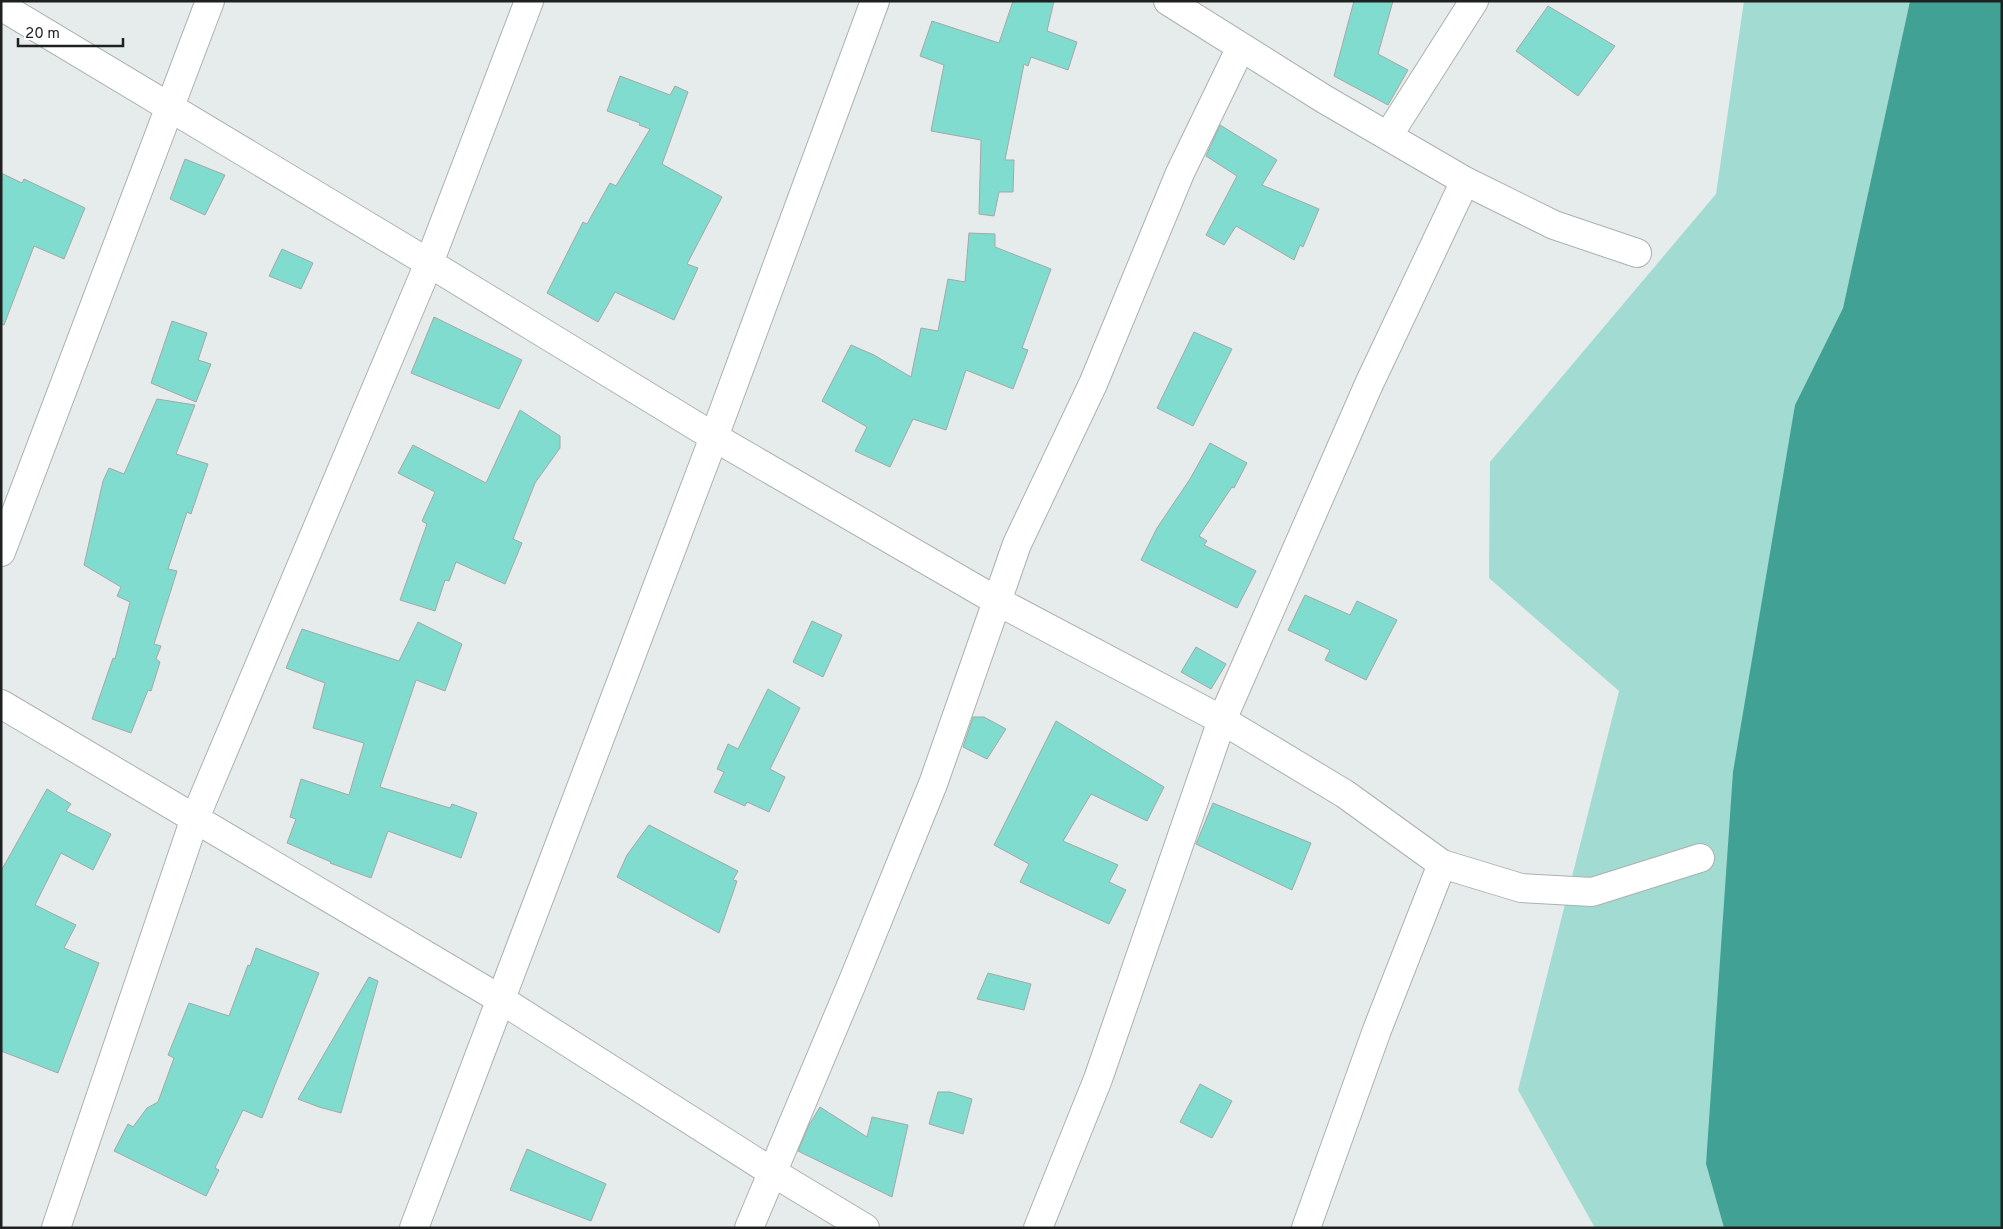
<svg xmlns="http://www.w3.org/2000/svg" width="2003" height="1229" font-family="Overpass,sans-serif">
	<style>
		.green { fill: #a1dbd1 }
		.water { fill: #41a194 }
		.building { fill: #7fdcce; stroke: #a3a9a8 }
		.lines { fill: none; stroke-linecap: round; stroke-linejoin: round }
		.street-casing { stroke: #abb1b0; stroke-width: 30 }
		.secondary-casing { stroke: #abb1b0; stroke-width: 30 }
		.street { stroke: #fff; stroke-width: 28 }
		.secondary { stroke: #fff; stroke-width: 28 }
	</style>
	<rect width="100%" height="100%" fill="#e6eceb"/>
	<path class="green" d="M1744,1H1910L1843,308L1795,405L1706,1164L1724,1228H1595L1518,1090L1619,691L1489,578L1490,462L1716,194Z"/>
	<path class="water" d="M1910,1H2002V1228H1724L1706,1164L1733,772L1795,405L1843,308Z"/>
	<path class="building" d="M1013,1H1054L1047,31L1077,42L1068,70L1031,57L1028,66L1024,64L1005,160H1014L1013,192H999L994,216L979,214L981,140L931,131L944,65L920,56L932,21L999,43Z
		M1354,1H1393L1378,54L1408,70L1388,105L1334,76Z
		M1548,6L1615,46L1578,96L1516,51Z
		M620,76L670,95L675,86L688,92L662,164L722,197L687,264L698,268L674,320L615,292L598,322L547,293L583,222L587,224L610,183L616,186L650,129L639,125L640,123L607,111Z
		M1220,125L1277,160L1262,185L1319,209L1303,247L1300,245L1294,260L1236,226L1224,245L1206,235L1237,176L1206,156Z
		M185,159L225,175L205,215L170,199Z
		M1,173L22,183L24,179L85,208L64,259L34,246L4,325L1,324Z
		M969,233L995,234V247L1051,269L1022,348L1028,350L1013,389L966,370L946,430L913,419L890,467L855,451L867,427L822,401L851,345L874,355L911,377L921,328L938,331L948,279L965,282Z
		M282,249L313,263L301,289L269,276Z
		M434,317L522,360L499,409L411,373Z
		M172,321L207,333L198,360L211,364L196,402L151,383Z
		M1194,332L1232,349L1193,426L1157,408Z
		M157,399L195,405L176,454L208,464L191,514L187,512L168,569L177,571L154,644L161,646L156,659L160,662L151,691L148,690L131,733L92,719L113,658L115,659L130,602L117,596L121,587L84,565L103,481L109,468L124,474Z
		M520,410L560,436V448L535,483L513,539L522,543L505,584L456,562L449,581L445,580L435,611L400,600L427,524L422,521L435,492L398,473L413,445L486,483Z
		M1210,443L1247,463L1234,488L1232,487L1199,536L1207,541L1204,545L1256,571L1237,608L1141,560L1157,528L1190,479Z
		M1305,595L1350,615L1357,601L1397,620L1366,680L1325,660L1330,650L1288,630Z
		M812,621L842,635L823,677L793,662Z
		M418,622L462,644L445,691L416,680L380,787L450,808L452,804L477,813L461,858L388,831L371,878L330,863L331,862L287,843L296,819L290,817L301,779L349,795L364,743L313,728L325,683L286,668L302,629L399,661Z
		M1196,647L1226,664L1211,689L1181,672Z
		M768,689L800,708L770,769L785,777L769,812L747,802L745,806L714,792L724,772L717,769L728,744L738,749Z
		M973,717H984L1006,729L987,759L963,747Z
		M1056,721L1164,787L1147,821L1091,794L1063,841L1118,865L1109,882L1126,890L1109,924L1020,882L1029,864L994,845Z
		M47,789L71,804L66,811L111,834L93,870L61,853L35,905L76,925L64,948L99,963L58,1073L1,1051V871Z
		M1213,803L1311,843L1292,890L1196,844Z
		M649,825L738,871L733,880L737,881L719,933L617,877L627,855Z
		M256,948L319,973L262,1118L243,1110L215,1168L219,1170L206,1196L114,1151L128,1124L133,1127L147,1108L158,1102L174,1058L168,1055L189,1003L229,1016L248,965L250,966Z
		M988,973L1031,984L1024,1010L977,999Z
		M369,977L378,981L341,1113L319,1107L298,1099Z
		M1200,1084L1232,1101L1212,1138L1180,1122Z
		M938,1092H950L972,1099L963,1134L929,1124Z
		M820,1107L867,1137L872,1117L908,1125L892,1197L798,1151L809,1125Z
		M527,1149L606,1184L591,1221L510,1190Z"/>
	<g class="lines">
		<defs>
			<path id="street" d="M1168,1L1324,99L1465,181L1554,225L1637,253
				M1,6L429,263L714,437L997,601L1222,720L1345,794L1442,864L1377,1030L1306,1228
				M1388,136L1474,1
				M1,552L210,1
				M1,704L500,999L772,1172L865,1228
				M1442,864L1521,888L1592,892L1700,858
				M56,1228L195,818L429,263L529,1
				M749,1228L853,981L933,784L1017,544L1093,384L1180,173L1241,47
				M1038,1228L1098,1079L1222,720L1369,384L1465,181"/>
			<path id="secondary" d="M414,1228L714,437L875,1"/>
		</defs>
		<use href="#street" class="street-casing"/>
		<use href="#secondary" class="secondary-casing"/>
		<use href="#street" class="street"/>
		<use href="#secondary" class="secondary"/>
	</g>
	<rect width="2003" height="1229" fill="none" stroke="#1f2121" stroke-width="5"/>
	<path d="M18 38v8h105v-8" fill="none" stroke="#1f2121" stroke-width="2.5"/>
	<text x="25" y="38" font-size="15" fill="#1f2121" stroke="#ffffff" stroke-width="4" paint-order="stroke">20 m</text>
</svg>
